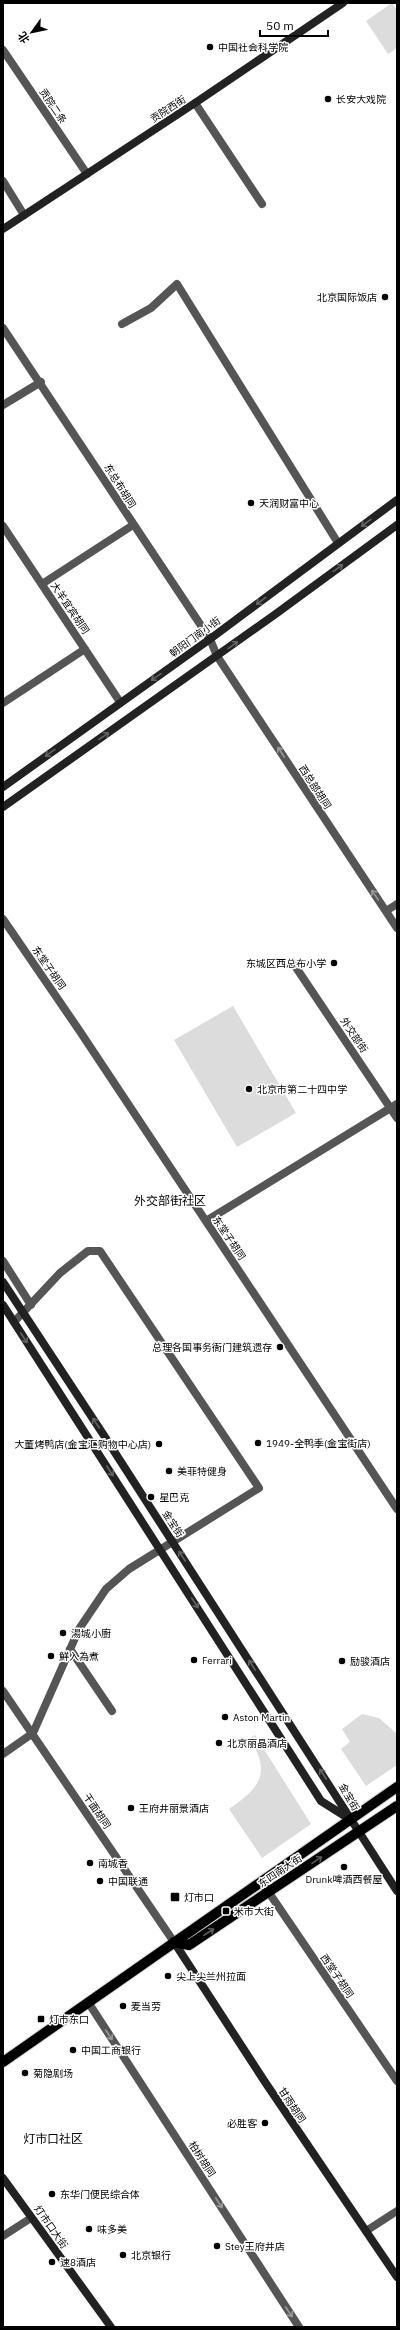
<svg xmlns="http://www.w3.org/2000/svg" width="400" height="2330" font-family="'IBM Plex Sans','Noto Sans SC',sans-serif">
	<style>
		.green { fill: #dcdcdc }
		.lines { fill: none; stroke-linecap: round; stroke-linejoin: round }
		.primary-casing { stroke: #dbdbdb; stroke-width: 12 }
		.street { stroke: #555; stroke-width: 8 }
		.secondary { stroke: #222; stroke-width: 8 }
		.primary { stroke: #000; stroke-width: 10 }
		.oneway { stroke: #646464 }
		.oneway2 { stroke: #999 }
		.oneway3 { stroke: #595959 }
		.poi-dot { fill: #000; stroke: #fff; stroke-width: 1.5 }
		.labels { text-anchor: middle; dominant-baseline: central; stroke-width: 3; stroke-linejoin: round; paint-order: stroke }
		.poi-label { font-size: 10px; fill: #000; stroke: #fff; text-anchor: start }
		.street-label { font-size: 10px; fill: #000; stroke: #fff }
		.quarter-label { font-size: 12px; fill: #000; stroke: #fff }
	</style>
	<rect width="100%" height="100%" fill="#fff"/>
	<path class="green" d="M392,3L397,10V48L388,54L366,21Z
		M233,1006L296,1113L237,1147L174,1040Z
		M362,1714L379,1718L397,1734V1765L366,1786L341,1749L350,1742L342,1729Z
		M255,1735L311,1824L262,1858L229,1809C260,1788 272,1773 249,1738Z"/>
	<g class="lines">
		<defs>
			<path id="primary" d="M174,1942L189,1945L397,1806
				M3,2062L397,1787"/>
		</defs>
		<use href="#primary" class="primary-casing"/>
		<path class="street" d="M3,50L87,174
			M195,103L262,204
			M3,181L24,215
			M122,324L151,308L177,284L338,543
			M3,328L210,639L217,656L397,928
			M3,405L41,382
			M3,526L120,702
			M42,584L133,525
			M3,703L85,649
			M386,911L397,904
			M3,919L79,1030L397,1509
			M293,963L397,1118
			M206,1221L397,1104
			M3,1261L31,1305
			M70,1649L112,1711
			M3,1691L174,1942
			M3,1754L33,1733L79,1629L106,1589L129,1569L259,1488L100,1251H88L60,1273L14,1322
			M261,1881L397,2081
			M88,2002L299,2327
			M366,2231L397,2211
			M3,2236L31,2218"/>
		<path class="secondary" d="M3,229L195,103L343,3
			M3,787L210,639L397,500
			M3,807L277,613L397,525
			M3,1282L103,1434L397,1891
			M3,1305L321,1801L348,1818
			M174,1942L265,2082L397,2277
			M3,2178L111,2327"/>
		<use href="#primary" class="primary"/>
	</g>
	<defs><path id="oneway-shaft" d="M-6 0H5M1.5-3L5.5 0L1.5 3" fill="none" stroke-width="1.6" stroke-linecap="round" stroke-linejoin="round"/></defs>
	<g class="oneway">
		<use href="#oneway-shaft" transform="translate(366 523) rotate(143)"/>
		<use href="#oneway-shaft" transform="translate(338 568) rotate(-36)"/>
		<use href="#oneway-shaft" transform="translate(261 601) rotate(143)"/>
		<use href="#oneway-shaft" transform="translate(233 645) rotate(-36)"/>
		<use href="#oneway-shaft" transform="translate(156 677) rotate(145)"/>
		<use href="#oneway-shaft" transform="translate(104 736) rotate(-35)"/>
		<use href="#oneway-shaft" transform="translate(50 753) rotate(144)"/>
		<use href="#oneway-shaft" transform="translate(24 1338) rotate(57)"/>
		<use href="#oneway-shaft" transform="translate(96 1423) rotate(-124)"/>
		<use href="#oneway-shaft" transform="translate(110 1471) rotate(57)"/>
		<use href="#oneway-shaft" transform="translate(182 1556) rotate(-123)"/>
		<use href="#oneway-shaft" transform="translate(195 1603) rotate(57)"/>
		<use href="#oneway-shaft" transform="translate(252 1665) rotate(-122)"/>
		<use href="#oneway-shaft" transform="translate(323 1774) rotate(-123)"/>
	</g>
	<g class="oneway2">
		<use href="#oneway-shaft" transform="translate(281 752) rotate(-123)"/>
		<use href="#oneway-shaft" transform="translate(375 895) rotate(-124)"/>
		<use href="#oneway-shaft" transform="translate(109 2035) rotate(57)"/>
		<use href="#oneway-shaft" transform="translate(219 2203) rotate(57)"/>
		<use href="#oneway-shaft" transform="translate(289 2312) rotate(57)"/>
	</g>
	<g class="oneway3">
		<use href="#oneway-shaft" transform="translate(317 1860) rotate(-34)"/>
		<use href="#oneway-shaft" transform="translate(209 1932) rotate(-33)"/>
	</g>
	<g class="poi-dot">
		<circle cx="210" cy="47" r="4"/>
		<circle cx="328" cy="99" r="4"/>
		<circle cx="385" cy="297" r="4"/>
		<circle cx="251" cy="503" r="4"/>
		<circle cx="334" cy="963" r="4"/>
		<circle cx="249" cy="1089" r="4"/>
		<circle cx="280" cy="1347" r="4"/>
		<circle cx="258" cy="1443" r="4"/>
		<circle cx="159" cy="1444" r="4"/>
		<circle cx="169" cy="1471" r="4"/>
		<circle cx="151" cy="1497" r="4"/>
		<circle cx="63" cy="1633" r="4"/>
		<circle cx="51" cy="1656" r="4"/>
		<circle cx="194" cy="1660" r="4"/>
		<circle cx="342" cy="1661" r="4"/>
		<circle cx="225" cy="1717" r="4"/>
		<circle cx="219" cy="1743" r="4"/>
		<circle cx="131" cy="1808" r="4"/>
		<circle cx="90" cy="1863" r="4"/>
		<circle cx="344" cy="1867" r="4"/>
		<circle cx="100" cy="1881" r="4"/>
		<rect x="170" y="1892" width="10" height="10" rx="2"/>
		<rect x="222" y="1907" width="8" height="8" rx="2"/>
		<circle cx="168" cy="1976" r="4"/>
		<circle cx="123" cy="2006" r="4"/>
		<rect x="37" y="2015" width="8" height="8" rx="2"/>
		<circle cx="73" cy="2050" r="4"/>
		<circle cx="25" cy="2073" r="4"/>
		<circle cx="265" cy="2123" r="4"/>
		<circle cx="52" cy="2194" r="4"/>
		<circle cx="89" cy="2229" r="4"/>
		<circle cx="217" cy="2246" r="4"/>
		<circle cx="123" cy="2255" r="4"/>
		<circle cx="52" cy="2262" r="4"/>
	</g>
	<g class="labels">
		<g class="poi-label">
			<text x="218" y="47">中国社会科学院</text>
			<text x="336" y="99">长安大戏院</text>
			<text x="377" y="297" text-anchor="end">北京国际饭店</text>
			<text x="259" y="503">天润财富中心</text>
			<text x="326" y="963" text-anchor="end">东城区西总布小学</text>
			<text x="257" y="1089">北京市第二十四中学</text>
			<text x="272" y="1347" text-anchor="end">总理各国事务衙门建筑遗存</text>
			<text x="266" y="1443">1949-全鸭季(金宝街店)</text>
			<text x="151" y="1444" text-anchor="end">大董烤鸭店(金宝汇购物中心店)</text>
			<text x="177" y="1471">美菲特健身</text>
			<text x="159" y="1497">星巴克</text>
			<text x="71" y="1633">湯城小廚</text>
			<text x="59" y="1656">鮮入為煮</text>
			<text x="202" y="1660">Ferrari</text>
			<text x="350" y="1661">励骏酒店</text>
			<text x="233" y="1717">Aston Martin</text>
			<text x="227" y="1743">北京丽晶酒店</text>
			<text x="139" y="1808">王府井丽景酒店</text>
			<text x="98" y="1863">南城香</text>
			<text x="344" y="1879" text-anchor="middle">Drunk啤酒西餐屋</text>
			<text x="108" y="1881">中国联通</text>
			<text x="184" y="1897">灯市口</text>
			<text x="234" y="1911">米市大街</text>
			<text x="176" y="1976">尖上尖兰州拉面</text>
			<text x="131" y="2006">麦当劳</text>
			<text x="49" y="2019">灯市东口</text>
			<text x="81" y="2050">中国工商银行</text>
			<text x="33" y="2073">菊隐剧场</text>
			<text x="257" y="2123" text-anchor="end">必胜客</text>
			<text x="60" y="2194">东华门便民综合体</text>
			<text x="97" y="2229">味多美</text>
			<text x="225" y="2246">Stey王府井店</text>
			<text x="131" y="2255">北京银行</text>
			<text x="60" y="2262">速8酒店</text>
		</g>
		<g class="street-label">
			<text transform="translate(53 106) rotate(56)">贡院二条</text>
			<text transform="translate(168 109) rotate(-33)">贡院西街</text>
			<text transform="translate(120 486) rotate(58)">东总布胡同</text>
			<text transform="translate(70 608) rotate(56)">大羊宜宾胡同</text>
			<text transform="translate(195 637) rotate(-36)">朝阳门南小街</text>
			<text transform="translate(315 787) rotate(57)">西总部胡同</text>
			<text transform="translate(49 968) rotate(55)">东堂子胡同</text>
			<text transform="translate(354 1035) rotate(56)">外交部街</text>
			<text transform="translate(229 1238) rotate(56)">东堂子胡同</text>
			<text transform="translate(173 1524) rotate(57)">金宝街</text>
			<text transform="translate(349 1797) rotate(60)">金宝街</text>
			<text transform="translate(97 1811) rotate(56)">干面胡同</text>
			<text transform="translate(280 1871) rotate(-34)">东四南大街</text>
			<text transform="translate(337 1976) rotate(56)">西堂子胡同</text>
			<text transform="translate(292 2105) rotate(56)">甘雨胡同</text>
			<text transform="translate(202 2159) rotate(57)">柏树胡同</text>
			<text transform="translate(51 2227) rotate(55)">灯市口大街</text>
		</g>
		<g class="quarter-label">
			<text x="170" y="1200">外交部街社区</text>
			<text x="53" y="2138">灯市口社区</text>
		</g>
	</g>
	<rect width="400" height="2330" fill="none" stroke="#000000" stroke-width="8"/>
	<g transform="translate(32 32) rotate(237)" stroke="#ffffff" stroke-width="3" paint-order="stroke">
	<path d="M0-3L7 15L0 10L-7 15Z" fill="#000000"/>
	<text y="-6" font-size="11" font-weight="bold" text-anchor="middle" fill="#000000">北</text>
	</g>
	<path d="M260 30v6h68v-6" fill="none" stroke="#000000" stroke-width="2"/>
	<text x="266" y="30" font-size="12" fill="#000000" stroke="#ffffff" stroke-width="3" paint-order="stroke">50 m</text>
</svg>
